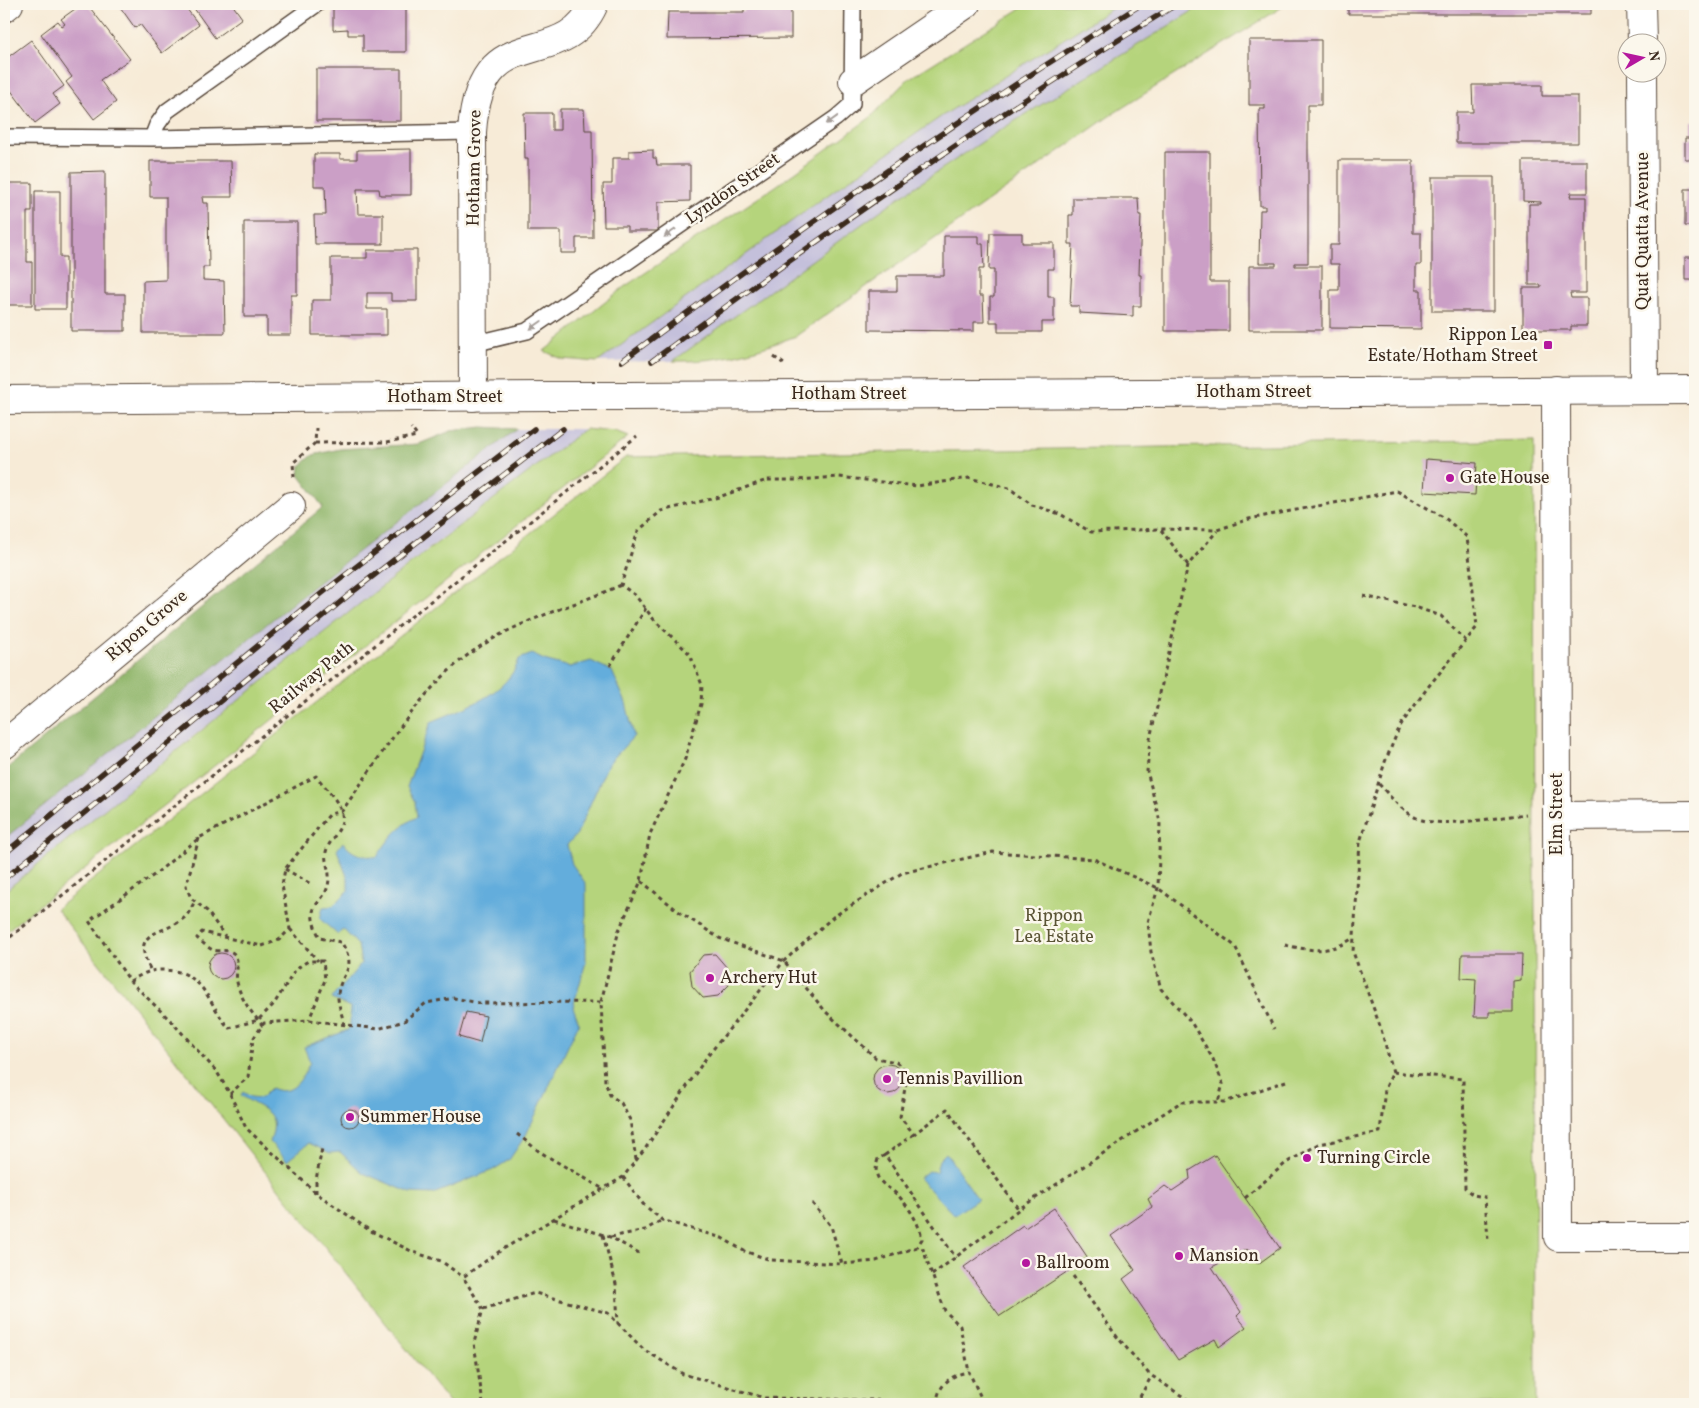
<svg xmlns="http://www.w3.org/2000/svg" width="1699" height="1408" font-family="Vollkorn,serif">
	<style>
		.industrial { fill: #c4c0db }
		.green { fill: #b5d47b; stroke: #787f4c }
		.forest { fill: #90b66b; stroke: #667044 }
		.water { fill: #64addc; stroke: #506c7d }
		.building { fill: #cb9fc6 }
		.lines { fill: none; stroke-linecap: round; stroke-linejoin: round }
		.lane-casing { stroke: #57473a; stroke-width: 18 }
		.street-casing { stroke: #57473a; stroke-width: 30 }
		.primary-casing { stroke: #57473a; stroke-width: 30 }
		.path { stroke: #57473a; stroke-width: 3; stroke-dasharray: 4 4; stroke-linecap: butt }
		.lane { stroke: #fff; stroke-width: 15 }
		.street { stroke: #fff; stroke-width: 28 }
		.primary { stroke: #fff; stroke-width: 28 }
		.rail-casing { stroke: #3b2a1e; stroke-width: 5.5 }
		.rail { stroke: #fbf7ec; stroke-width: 4; stroke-dasharray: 11; stroke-linecap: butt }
		.primary-bridge-casing { stroke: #57473a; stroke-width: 30; stroke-linecap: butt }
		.primary-bridge { stroke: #fff; stroke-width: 28 }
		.oneway { fill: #a79f9a }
		.poi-dot { fill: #b5179e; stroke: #fbf7ec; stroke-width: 2 }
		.labels { text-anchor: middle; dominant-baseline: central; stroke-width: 5; stroke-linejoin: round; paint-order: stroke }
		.street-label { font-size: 18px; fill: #3b2a1e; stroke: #fbf7ec }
		.poi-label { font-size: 18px; fill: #3b2a1e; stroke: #fbf7ec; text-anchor: start }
		.park-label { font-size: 18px; fill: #5a5435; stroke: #fbf7ec }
	</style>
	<rect width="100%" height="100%" fill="#fbf7ec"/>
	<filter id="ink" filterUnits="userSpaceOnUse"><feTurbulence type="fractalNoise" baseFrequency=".02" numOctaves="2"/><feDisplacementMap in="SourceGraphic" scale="10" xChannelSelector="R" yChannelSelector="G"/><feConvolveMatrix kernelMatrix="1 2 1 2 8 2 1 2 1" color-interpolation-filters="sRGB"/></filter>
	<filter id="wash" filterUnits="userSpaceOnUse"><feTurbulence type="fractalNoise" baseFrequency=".0096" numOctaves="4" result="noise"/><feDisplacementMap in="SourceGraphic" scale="20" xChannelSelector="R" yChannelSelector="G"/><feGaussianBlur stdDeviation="1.12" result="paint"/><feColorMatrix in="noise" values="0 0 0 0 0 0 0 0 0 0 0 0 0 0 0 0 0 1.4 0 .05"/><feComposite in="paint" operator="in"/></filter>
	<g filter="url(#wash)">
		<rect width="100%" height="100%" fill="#f7ebd7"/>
		<path class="industrial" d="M1119,4H1204L994,134L898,198L673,361L598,362L836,189L942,116Z
			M517,429H585L428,549L293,658L192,737L4,892V839L306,592Z"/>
		<path class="green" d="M1028,4H1119L942,116L836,189L598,362L562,359L544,351L624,287L776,186L871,117L908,79Z
			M1204,4H1287L1111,115L796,336C753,352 720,362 673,361L898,198L994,134Z
			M585,429L615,432L628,437L4,933V892C195,734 388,579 585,429Z
			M1534,440L1536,1404H450L56,909L626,457Z"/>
		<path class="forest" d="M482,427L517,429L306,592L4,839V771L323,507L299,475L300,466L313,455L340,449L419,444L451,431Z"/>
		<path class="water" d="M532,654L544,660L570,667L591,661L612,671L626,703L634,736L608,764L577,834L567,845L572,864L586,884V962L573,1007L579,1023L526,1135L509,1160L493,1170L433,1194L411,1193L363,1173L340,1152L330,1153L309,1143L287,1161L270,1142C282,1109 261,1111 241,1095L243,1092L251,1097L261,1098L271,1088C293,1098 302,1079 310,1062L304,1047L348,1030L350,1025V1007L331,999L361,964L358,945L343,929L338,935L320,919L323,907L333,906L348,891V879L337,850L343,842C352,855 362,856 377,857C388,840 398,826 417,817L415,802L407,787L431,722C463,708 508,695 519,659Z
			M946,1153L978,1199L954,1215L919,1178L928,1171L936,1172L939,1160Z"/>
		<g id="blocks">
			<path class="building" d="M82,4H87L130,59L100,80L116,102L94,119L66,82L72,77L41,34L58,21L62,26L65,24L61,19Z
				M118,4H183L199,25L162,53L140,24L135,28Z
				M191,4H232L242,18L215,38Z
				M348,4H406V52H363V35H348V29L333,30V7H348Z
				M676,4H714V7H676Z
				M724,4H763V7H791V38L667,39L668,12H744V7H724Z
				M1348,4H1591V14H1348Z
				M31,40L64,86L53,94L60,104L35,123L4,81V60Z
				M1249,40H1321V105H1308V263H1295V266H1322V330H1249V266H1276V263H1259L1260,210H1265V206H1260L1259,109H1265V105H1249Z
				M316,69H401V121H316Z
				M1472,85H1542V96H1578V143H1456V112H1473Z
				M560,109H584L585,130H592L593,238H576V253H561V231H528V159H525L524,113H552V130H560Z
				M1691,121H1695V159H1685V138H1691Z
				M411,149V195H380L379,189H357L358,214H383V244H315L314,215H326L325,186H314V154H340V159H357V150Z
				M653,150V158H656L657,165H690V201L658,202V231H627V226H604L603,184H612V158H629V151Z
				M1165,152H1210V282H1229V331H1165Z
				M1339,160H1413V233H1421V265H1416V290H1421V329L1330,328V290H1339V264H1330V245H1339Z
				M150,161H231L232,197H202L203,203H208L209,267H203V280L224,281L225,333H143V281L166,280V197H150Z
				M1523,161H1587V193H1571L1570,197H1586V293H1570L1571,298H1587V326H1571V330H1523V288H1541V285H1529V204H1541V202L1523,201Z
				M105,171V294H125V331H71V172Z
				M1432,177H1494V311H1432Z
				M4,183H32V212H27V262H32V305H4Z
				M1685,189H1695V226H1685Z
				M35,191H60V257H66V309H35Z
				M1073,198H1138L1139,215H1141L1139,275H1141V306H1133V316L1079,313V306H1070L1073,244H1069V215H1073Z
				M244,222H297V295H291V335H267V317H244Z
				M990,233H1022V243H1054V269H1048V297H1054V322H1042V332H998V322H990V297H994V270H989Z
				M944,236H979V244H983L984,269H979V296H983L984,322H974V331L869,330V291H897V276H944Z
				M367,250H417V301H391V293H367V309H387V335H312V300H331V258H367Z
				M1685,257H1695V328H1693V280H1685Z
				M1426,459L1477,463L1475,495L1424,492Z
				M208 966a13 13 0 1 1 26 0a13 13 0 1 1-26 0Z
				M715,954L728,969L729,985L718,996L703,998L692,986L690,971L703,955Z
				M1462,954H1522L1521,980L1513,981V1012H1489V1017H1474L1476,979L1461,978Z
				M466,1012L486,1016L480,1043L459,1037Z
				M873 1079a15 15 0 1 1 30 0a15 15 0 1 1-30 0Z
				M341 1118a9 9 0 1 1 18 0a9 9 0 1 1-18 0Z
				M1215,1155L1280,1248L1258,1264L1247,1249L1212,1267L1241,1312L1237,1316L1246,1327L1219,1347L1215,1339L1178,1360L1123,1279L1135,1270L1111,1236L1152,1207L1148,1199L1165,1186L1172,1191L1190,1179L1189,1171Z
				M1054,1208L1088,1258L1000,1316L964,1267L1023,1225L1025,1228Z"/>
		</g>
	</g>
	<g filter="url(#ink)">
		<use href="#blocks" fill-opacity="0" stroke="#57473a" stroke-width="1"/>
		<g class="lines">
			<defs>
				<path id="lane" d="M4,137L152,138L472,132
					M152,138L157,125L167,111L317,4
					M473,344L527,331L836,118L852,104L853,4"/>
				<path id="street" d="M1641,4L1642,42
					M4,8L9,4
					M1642,72L1644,390
					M853,81L966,4
					M1556,390L1558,1237H1695
					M473,397L472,132C480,14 562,76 594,4
					M4,745L291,506
					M1557,816L1695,815"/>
				<path id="primary" d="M627,396L1695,390
					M4,400L552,396"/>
			</defs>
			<use href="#lane" class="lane-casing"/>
			<use href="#street" class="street-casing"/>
			<use href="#primary" class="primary-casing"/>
			<path class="path" d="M774,357L784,364
				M315,443L387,442L417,436L411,428
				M294,477L293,463L315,443L316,428
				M1161,530L1188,565L1217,531
				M1188,565L1150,739L1147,771L1160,822L1158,888L1148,922L1151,952L1161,989L1191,1022L1213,1059L1223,1084L1218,1102
				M1363,596L1415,607L1441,616L1466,641
				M610,666L646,608
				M1379,784C1391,797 1402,812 1419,819C1444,828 1499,817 1526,814
				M199,838L186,886L191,898L207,911L225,936
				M285,869L311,884
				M641,881L678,911L719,938L784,961L826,1012L876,1058L896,1062L904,1069L906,1082L900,1117L914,1134L947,1109L1019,1210
				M290,929L318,961
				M4,942L637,436
				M1285,945C1313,951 1329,954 1353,938
				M150,969C129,928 164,936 184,918C189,914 192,906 195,901
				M130,981C148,971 153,968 174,971C204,975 211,1008 229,1028L258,1020L274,1004L296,969L308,961H323L325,980L309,1020
				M344,1025C343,1016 337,1003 338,994C341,970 359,970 341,942L320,938C300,899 327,908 329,879C330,869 324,862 326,852C329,839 345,828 342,814C339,801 324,786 316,776L199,838L154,875L89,921L130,981L172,1022L217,1072L230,1094L246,1128L316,1193L369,1230L413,1252L441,1261L463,1277
				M263,1026C251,1012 241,1000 237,982C235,973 240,963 235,955C230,948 221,952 213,950C208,948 202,942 197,938L202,932L262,946L279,940L290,929L282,885L285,869L323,822L330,814L342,811C380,758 423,683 478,648C521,619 574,606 621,585
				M1393,1072L1463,1079L1465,1188L1473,1195L1485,1197L1488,1240
				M230,1094L248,1077L253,1039L264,1023L309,1020L378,1029L404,1021L426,1003L454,998L479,1003L601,1002
				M517,1134L540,1152L605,1190
				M914,1134L885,1155L956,1258
				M885,1155L878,1159C870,1185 890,1184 902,1200C911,1210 920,1226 922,1239L917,1247
				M636,1160L630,1120L621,1103L610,1095L605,1082L601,1002L619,930L641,881L650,834L685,759L701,704L702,685L690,654L655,621L635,595L621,585L638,531L661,511L719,497L767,480H797L839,477L917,486L969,478L1009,488L1032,505L1060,514L1091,532L1160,529L1217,530L1249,519L1397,491L1445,518L1467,537L1477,627L1428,687L1400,726L1385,762L1360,842L1353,952L1380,1026L1393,1072L1385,1089L1380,1132L1319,1144L1286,1163L1245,1198
				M623,1177L643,1204L662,1220L722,1238L744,1251L771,1260L842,1264L876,1261L917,1247L923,1249L945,1311L960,1326L969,1372
				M316,1193V1180L322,1148
				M812,1203L831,1226L842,1264
				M554,1219L610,1237L639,1253
				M603,1235L616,1284L618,1324
				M611,1237L645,1230L662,1220
				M932,1275L1022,1207L1181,1102H1225L1286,1081
				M1073,1276L1118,1338L1149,1374L1194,1404
				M483,1309L535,1293L608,1313L643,1349L683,1374L765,1398L874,1400L914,1404
				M483,1404L474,1343L483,1309L463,1277L500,1251L623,1177L645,1149L706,1058L784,961L833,917L902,873L993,852L1094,859L1158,888L1235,946L1274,1029
				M810,1404V1399
				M937,1404C937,1385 952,1374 969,1372L984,1404
				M1136,1404L1151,1377"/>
			<use href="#lane" class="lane"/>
			<use href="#street" class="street"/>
			<use href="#primary" class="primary"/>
			<defs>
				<path id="rail" d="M622,361C791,235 963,115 1142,4
					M652,361C822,235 995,114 1177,4
					M4,854L321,594L534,429
					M4,879L355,590L563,429"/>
			</defs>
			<use href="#rail" class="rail-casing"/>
			<use href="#rail" class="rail"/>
			<defs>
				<path id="primary-bridge" d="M552,396H627"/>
			</defs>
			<use href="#primary-bridge" class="primary-bridge-casing"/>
			<use href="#primary-bridge" class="primary-bridge"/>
		</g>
		<defs><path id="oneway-solid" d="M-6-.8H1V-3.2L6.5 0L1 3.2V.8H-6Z" transform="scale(1.25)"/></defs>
		<g class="oneway">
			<use href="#oneway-solid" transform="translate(832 120) rotate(144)"/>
			<use href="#oneway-solid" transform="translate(670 233) rotate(145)"/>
			<use href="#oneway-solid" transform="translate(536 325) rotate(145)"/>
		</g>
	</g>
	<g class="poi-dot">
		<rect x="1543" y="340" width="10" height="10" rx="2.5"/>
		<circle cx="1450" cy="478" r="5"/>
		<circle cx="710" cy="978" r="5"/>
		<circle cx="887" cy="1079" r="5"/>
		<circle cx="350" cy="1117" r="5"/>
		<circle cx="1307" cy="1158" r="5"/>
		<circle cx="1179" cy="1256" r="5"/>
		<circle cx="1026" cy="1263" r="5"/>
	</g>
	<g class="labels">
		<g class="street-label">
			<text transform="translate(475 168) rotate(-89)">Hotham Grove</text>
			<text transform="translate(733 189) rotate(-35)">Lyndon Street</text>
			<text transform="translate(1643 231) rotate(-90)">Quat Quatta Avenue</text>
			<text x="1254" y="392">Hotham Street</text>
			<text x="849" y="394">Hotham Street</text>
			<text x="445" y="397">Hotham Street</text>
			<text transform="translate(147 626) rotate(-40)">Ripon Grove</text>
			<text transform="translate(312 678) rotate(-39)">Railway Path</text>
			<text transform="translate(1557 814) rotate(-90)">Elm Street</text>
		</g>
		<g class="poi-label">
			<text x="1538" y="335" text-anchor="end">Rippon Lea<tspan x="1538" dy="21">Estate/Hotham Street</tspan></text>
			<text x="1460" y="478">Gate House</text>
			<text x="720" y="978">Archery Hut</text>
			<text x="897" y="1079">Tennis Pavillion</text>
			<text x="360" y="1117">Summer House</text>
			<text x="1317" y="1158">Turning Circle</text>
			<text x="1189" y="1256">Mansion</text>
			<text x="1036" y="1263">Ballroom</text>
		</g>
		<g class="park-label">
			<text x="1054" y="916">Rippon<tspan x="1054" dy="21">Lea Estate</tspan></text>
		</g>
	</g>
	<rect width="1699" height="1408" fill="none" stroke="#fbf7ec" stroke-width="20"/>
	<g transform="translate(1642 58) rotate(81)"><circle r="24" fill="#fbf7ec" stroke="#aea59a"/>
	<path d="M0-4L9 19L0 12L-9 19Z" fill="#b5179e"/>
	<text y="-8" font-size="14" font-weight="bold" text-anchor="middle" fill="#3b2a1e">N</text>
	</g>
</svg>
